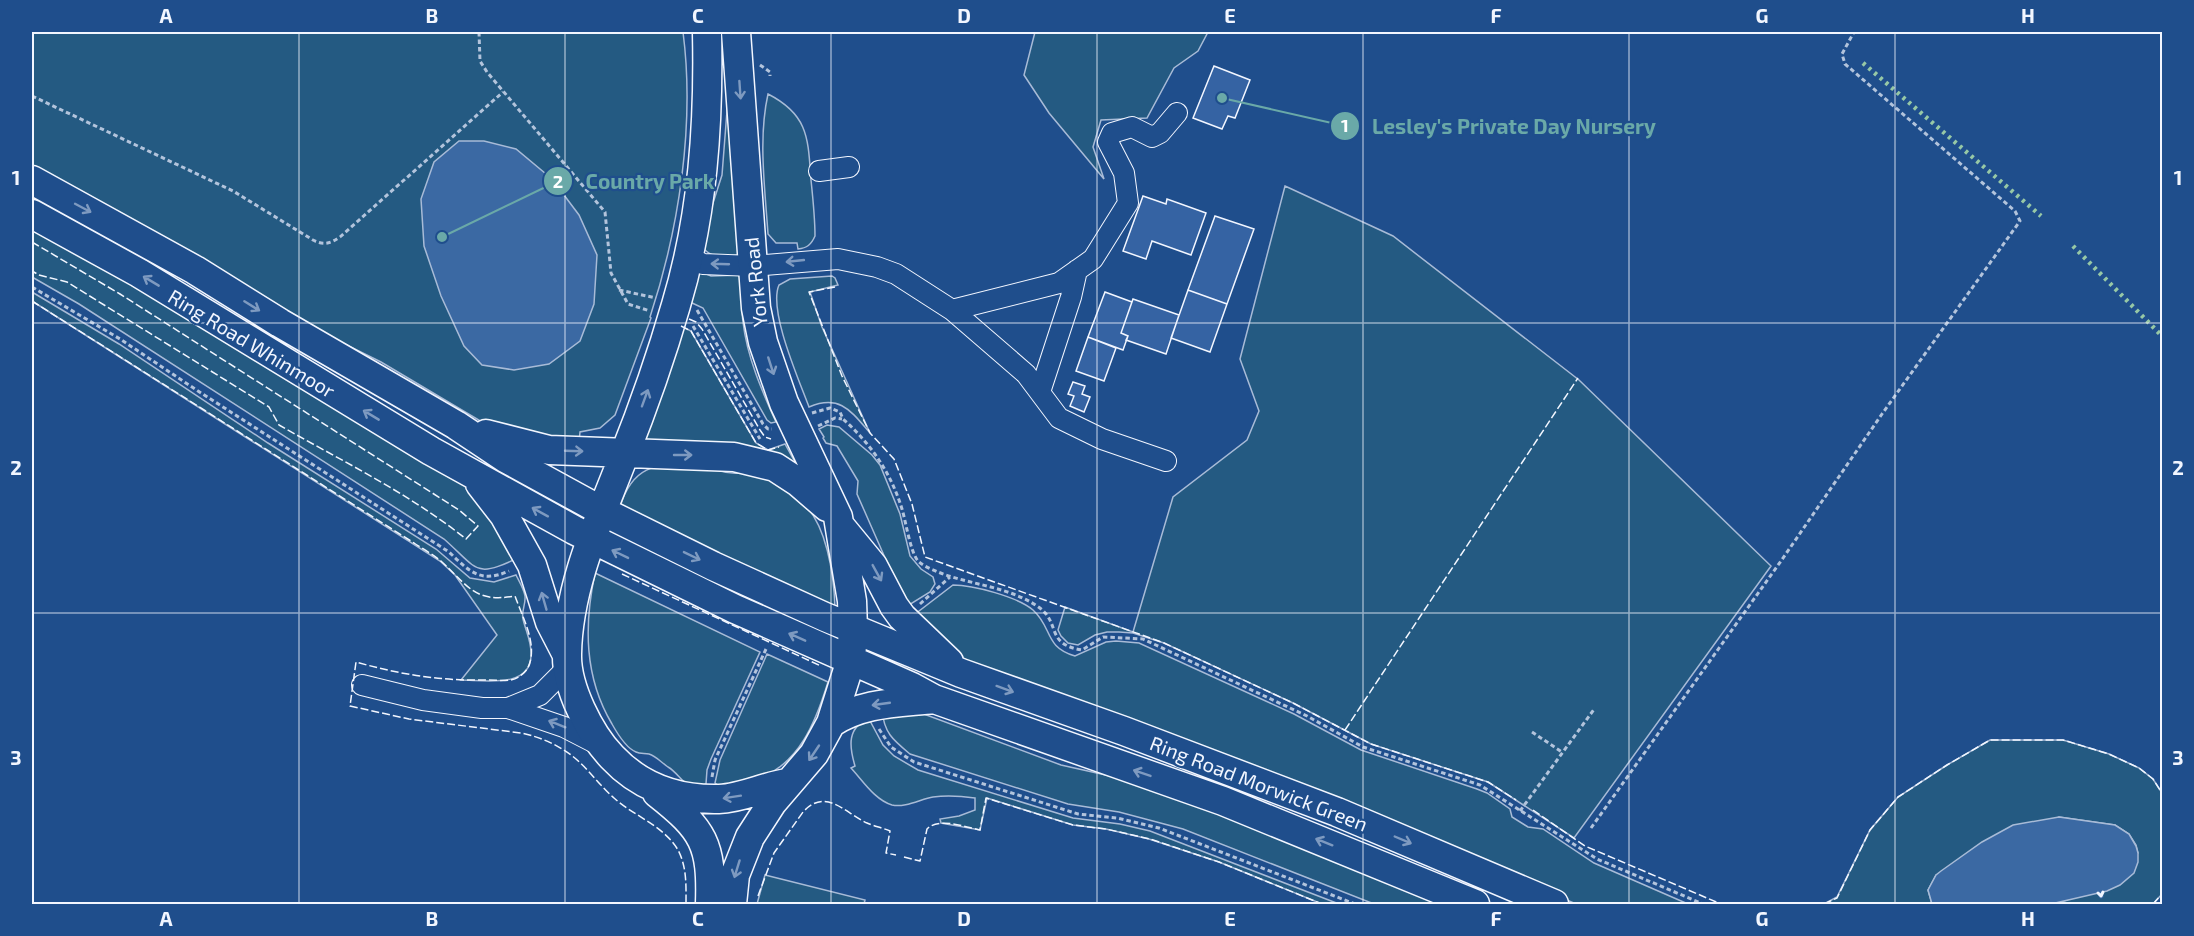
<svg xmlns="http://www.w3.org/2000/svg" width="2194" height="936" font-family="'Exo 2',sans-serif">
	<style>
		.green { fill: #245a82; stroke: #a8bbd7; stroke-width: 1.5 }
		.water { fill: #3b69a3; stroke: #a8bbd7; stroke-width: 1.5 }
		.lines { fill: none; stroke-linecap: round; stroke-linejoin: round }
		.stream { stroke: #3b69a3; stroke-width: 5 }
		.building { fill: #3563a3; stroke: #f2f6ff; stroke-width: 1.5 }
		.minor-casing { stroke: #f2f6ff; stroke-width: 22 }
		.highway-casing { stroke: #f2f6ff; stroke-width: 31 }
		.path { stroke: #b3c4dc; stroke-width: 3; stroke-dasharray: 4.5 3; stroke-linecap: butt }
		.minor { stroke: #1f4e8c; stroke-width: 20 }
		.highway { stroke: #1f4e8c; stroke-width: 28 }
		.hedge { stroke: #97c8a6; stroke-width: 4.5; stroke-dasharray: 3 4.5; stroke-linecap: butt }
		.fence { stroke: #f2f6ff; stroke-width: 1.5; stroke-dasharray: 8 3; stroke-linecap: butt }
		.wall { stroke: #f2f6ff; stroke-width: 3 }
		.oneway { stroke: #7e9ac0 }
		.grid { fill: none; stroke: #f2f6ff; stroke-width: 1.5; stroke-opacity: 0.55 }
		.labels { text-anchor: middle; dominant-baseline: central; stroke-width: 4.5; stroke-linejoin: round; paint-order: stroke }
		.street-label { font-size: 20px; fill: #f2f6ff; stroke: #1f4e8c }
		.leader { fill: none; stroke: #6aa9a8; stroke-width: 2 }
		.callout-dot { fill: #6aa9a8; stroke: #1f4e8c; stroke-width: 2 }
		.mark-label { font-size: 18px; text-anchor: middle; font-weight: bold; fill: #fff }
		.callout-label { font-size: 21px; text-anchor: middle; font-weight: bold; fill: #6aa9a8; stroke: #1f4e8c; stroke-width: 4.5; stroke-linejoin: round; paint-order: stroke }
		.neatline { fill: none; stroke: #f2f6ff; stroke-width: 2 }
		.grid-label { font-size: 20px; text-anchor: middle; font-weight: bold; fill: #f2f6ff }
	</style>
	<rect width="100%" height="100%" fill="#1f4e8c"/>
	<path class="green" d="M32,32H683C695,124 679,229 650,317L651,318L615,415L600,428L580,432L579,442L487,425L381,362L294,319L32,171Z
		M1035,32H1208L1198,51L1174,68L1147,118L1101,120L1093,147L1104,179L1049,113L1024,75Z
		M768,94C809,115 808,139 811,180C813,199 815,218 815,236C811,245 807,248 798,249L797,243H776L768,234C765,188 758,139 768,94Z
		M728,98L739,255C726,256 714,260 704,249L705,228L722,175Z
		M1285,186L1393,236L1579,380L1771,566L1574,838L1488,782L1371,744L1293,703L1164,643L1133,633L1119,632H1107L1095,635L1078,645L1068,643L1061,636L1058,630L1065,607L1133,632L1173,497L1247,440L1259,411L1240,359Z
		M32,226L81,252L467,487L522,556C474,579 480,571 444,539L79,304L32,277Z
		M699,271L711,276L741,275C743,291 741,307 743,322C747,357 762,391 776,422L771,423L767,420L703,308L690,302Z
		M832,276L835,278L838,285L810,292L822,327L870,433C851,411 840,394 809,407C799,380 768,310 779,285L790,279Z
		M32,292L119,344L268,443L436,549L470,578L494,582L516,575C519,581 524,589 525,596C526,604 521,612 523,619C526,632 532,642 531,656C530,689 483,680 461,680L497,635L455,575L440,561L32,301Z
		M681,326L691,331L756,443L768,450L785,444L796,464L739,444L644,443Z
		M827,425L839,427L872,455L880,465L900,514L910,556L921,569L933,577L935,584L930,592L909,605L886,560L857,494L858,481L837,446L826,443L823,438L824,437L819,429Z
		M704,462C719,474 736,476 754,470C769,480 787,489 800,500C827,522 834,576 835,608L620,507C634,460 662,465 704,462Z
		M595,573L760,652L711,759L707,770L706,784C684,793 682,775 668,767C662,763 656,756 649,754C645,753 640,754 636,752C626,748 617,733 612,724C584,677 584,625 595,573Z
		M953,585C973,585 1018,597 1033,610C1053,628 1044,647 1075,656L1106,642L1116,641L1139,643L1294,714L1361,750L1477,789L1487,793L1510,809L1512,817L1528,827L1543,829L1594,863L1688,904H1576L1386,822L960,661L910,618Z
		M767,654L828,682C816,721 799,766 756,779C744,782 731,784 719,786L715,783L720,760Z
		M882,710H913L1061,765L1137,782L1449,904H1374L1183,829L1119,812L1068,804L910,754C893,740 884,733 882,710Z
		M869,719L883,745L894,756L918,770L1073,818L1120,824L1150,831L1339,904H1322L1219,862L1149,839L1106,829L1073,825L987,798L980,830L941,823L940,819L959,816L975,810V798C961,796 947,795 933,797C921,799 905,808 892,805C875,800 863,781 851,768L855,766C849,746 847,727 869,719Z
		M1990,740H2063L2109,754L2139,768L2153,779L2162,793V894L2153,904H2051L2067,900L2138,853L2136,845L2129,834L2115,825L2059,817L1936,875L1928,890L1932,904H1824L1837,897L1870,830L1898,797L1947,765Z
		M765,875L865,900L864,904H757Z"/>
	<path class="water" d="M459,141H484L516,149L552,179L579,215L597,255L594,304L580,341L549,364L514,370L482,365L464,346L441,296L424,246L421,199L434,162Z
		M2059,817L2115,825L2129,834L2136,846L2138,853V862L2134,873L2120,885L2107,891L2051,904H1932L1928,890L1936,875L1941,871L1982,842L2013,825Z"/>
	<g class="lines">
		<path class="stream" d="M2100,893L2101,896"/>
	</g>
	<path class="building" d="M1214,66L1250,80L1235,118L1228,116L1222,129L1193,118Z
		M1143,196L1166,204L1167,199L1206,213L1191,255L1152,241L1146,259L1123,251Z
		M1215,216L1254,229L1227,304L1188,290Z
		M1188,290L1227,304L1210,352L1171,338Z
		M1105,292L1132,302L1121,333L1128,336L1123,350L1088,337Z
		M1133,299L1179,315L1166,354L1126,340L1128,336L1121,333Z
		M1088,337L1116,348L1104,381L1076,371Z
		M1073,382L1085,386L1082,394L1090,397L1084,412L1070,406L1074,396L1068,394Z"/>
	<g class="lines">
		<defs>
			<path id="minor" d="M819,171L849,167
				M689,257L703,264L752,266L838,259L877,267L896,274L952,310L1026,374L1059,418L1102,439L1166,461
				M952,310L1059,283L1093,259L1128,203L1124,173L1108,142L1112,133L1132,127L1152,137L1160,133L1177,113
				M1040,392L1071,297L1077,270
				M362,685L423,700L482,708H508L564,727L601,746
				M508,708L540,695L568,667"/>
			<path id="highway" d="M707,32C709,124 703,215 676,305C661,357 643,408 623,458C599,520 568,586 567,654C566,687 590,734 612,757C641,788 678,800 719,799C743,798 765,786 788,783
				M32,180L195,270L280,323L456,425L507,459L602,511L713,566L825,617L961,673L1124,731L1337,812L1554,904
				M32,214L139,273L431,451L574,530L735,609L912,687L934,699L1223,801L1475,904
				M486,434L549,450L734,457L775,467L798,482L827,507
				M480,484L504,515L532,565L550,622L567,655
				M841,527L873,566L894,606L902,617L949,662
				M831,723C863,702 898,703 934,699
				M657,793C704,830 712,844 710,904
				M732,904L735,875L750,837L772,803L814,754L831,723L851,660L853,629L852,601L838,517L784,403L763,342L756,308L736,32"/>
		</defs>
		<use href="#minor" class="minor-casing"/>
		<use href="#highway" class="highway-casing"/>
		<path class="path" d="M479,32L480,61L487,72L605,212L611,273L628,304L650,311
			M760,65L770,72V76
			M32,96L233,191L313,240C324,246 331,243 340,237L503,92
			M32,287L120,339L198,391L449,552C469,571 480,584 509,571
			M619,290L656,298
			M697,310L763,424L768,429H772
			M693,326L760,439
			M812,413L830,408L840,412L843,419C871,444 891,473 902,509C906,522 910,551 918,561C923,566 931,569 938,572C970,585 1007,586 1037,606C1062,622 1044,644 1082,650L1103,637L1143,639L1307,716L1363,747L1480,785L1597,859L1703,904
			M818,426L835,418L842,419
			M920,604L950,577
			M879,729L891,747L914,762L1078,814L1117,818L1159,828L1355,904
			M1532,732L1562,752
			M712,777L715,760L766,649
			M1520,811L1595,708
			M1591,828L1781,561L1882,414L2020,221L2015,211L1845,64L1842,54L1854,32"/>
		<use href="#minor" class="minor"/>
		<use href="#highway" class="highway"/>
		<path class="hedge" d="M1863,63L2041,216
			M2073,246L2162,336"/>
		<path class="fence" d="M32,242L120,294L459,510L478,526L466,539C410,494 342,461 279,425L269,407L67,282L39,275L32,271
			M835,287L809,292L842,376L870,433L894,459L912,504L925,557L1164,643L1293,703L1371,744L1488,782L1516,800
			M32,301L414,543C423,549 434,555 442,562C469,587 475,603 515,596C522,616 536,641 530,662C528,671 520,678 511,680C502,681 492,680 483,680C440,681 398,674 356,662L350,706L409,719L521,733C540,737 556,744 571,755C587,767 599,785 614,798C634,816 664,826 678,850C687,867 686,886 686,904
			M689,319L696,322L702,329L760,430L765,437L771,439
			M681,326L691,331L756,443L768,450L779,447
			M622,574L821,666
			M1345,730L1578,378
			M1533,810L1585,846L1721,904
			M904,857L920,861L927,829C939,817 965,827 980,830L986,798L1073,825L1106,829L1150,839L1219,862L1322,904
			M758,896L774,853L803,812C826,787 845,813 867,823C874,826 883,828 890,831L886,853L896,855
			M1824,904L1837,898L1870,830L1898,797L1947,765L1990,740H2063L2109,754L2139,768L2153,779L2162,793
			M2153,904L2162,894"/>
		<path class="wall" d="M2098,893L2101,896L2103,892"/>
	</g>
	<defs><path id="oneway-shaft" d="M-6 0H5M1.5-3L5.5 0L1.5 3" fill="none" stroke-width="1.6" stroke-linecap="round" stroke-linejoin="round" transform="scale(1.5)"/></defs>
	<g class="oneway">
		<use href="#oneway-shaft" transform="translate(740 90) rotate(86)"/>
		<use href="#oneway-shaft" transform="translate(83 208) rotate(28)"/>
		<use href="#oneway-shaft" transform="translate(795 261) rotate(174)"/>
		<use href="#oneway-shaft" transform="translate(720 264) rotate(-178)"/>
		<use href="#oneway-shaft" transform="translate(151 281) rotate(-149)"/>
		<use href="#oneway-shaft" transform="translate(252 306) rotate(32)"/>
		<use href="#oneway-shaft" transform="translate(771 366) rotate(72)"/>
		<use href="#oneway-shaft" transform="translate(645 398) rotate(-70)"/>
		<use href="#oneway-shaft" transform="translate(371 415) rotate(-149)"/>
		<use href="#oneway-shaft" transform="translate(574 451) rotate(2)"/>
		<use href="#oneway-shaft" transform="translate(683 455)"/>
		<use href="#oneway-shaft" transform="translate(540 512) rotate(-151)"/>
		<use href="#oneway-shaft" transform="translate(620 554) rotate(-154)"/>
		<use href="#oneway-shaft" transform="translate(692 556) rotate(26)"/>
		<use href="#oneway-shaft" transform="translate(877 573) rotate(61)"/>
		<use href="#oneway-shaft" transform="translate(544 601) rotate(-106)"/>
		<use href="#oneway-shaft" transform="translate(797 637) rotate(-156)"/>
		<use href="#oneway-shaft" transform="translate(1005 689) rotate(20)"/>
		<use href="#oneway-shaft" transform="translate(881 704) rotate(172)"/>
		<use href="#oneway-shaft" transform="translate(557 724) rotate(-158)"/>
		<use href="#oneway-shaft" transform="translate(814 753) rotate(124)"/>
		<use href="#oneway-shaft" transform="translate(1142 773) rotate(-161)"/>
		<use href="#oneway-shaft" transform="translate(732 797) rotate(171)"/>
		<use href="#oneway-shaft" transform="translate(1403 840) rotate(23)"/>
		<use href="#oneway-shaft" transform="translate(1324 842) rotate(-158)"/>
		<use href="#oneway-shaft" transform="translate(737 869) rotate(107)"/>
	</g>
	<path class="grid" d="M299,32V904M565,32V904M831,32V904M1097,32V904M1363,32V904M1629,32V904M1895,32V904M32,323H2162M32,613H2162"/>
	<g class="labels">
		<g class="street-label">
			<text transform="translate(755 282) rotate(-96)">York Road</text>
			<text transform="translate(252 343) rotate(31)">Ring Road Whinmoor</text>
			<text transform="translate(1259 783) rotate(21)">Ring Road Morwick Green</text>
		</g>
	</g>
	<path class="leader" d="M1222 98L1345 126M442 237L558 181"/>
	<g class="callout-dot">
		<circle cx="1222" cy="98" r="6"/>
		<circle cx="442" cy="237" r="6"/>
		<circle cx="1345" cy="126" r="15"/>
		<circle cx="558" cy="181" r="15"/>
	</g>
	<g class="mark-label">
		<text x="1345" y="132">1</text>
		<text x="558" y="188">2</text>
	</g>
	<g class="callout-label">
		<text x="1514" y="134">Lesley's Private Day Nursery</text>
		<text x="650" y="189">Country Park</text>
	</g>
	<rect width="2194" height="936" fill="none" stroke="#1f4e8c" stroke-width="66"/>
	<rect x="33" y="33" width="2128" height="870" class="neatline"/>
	<g class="grid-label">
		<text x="166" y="23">A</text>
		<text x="432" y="23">B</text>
		<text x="698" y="23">C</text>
		<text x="964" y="23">D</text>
		<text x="1230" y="23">E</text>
		<text x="1496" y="23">F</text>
		<text x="1762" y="23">G</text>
		<text x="2028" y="23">H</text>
		<text x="16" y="185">1</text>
		<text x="2178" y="185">1</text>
		<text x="16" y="475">2</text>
		<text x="2178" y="475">2</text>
		<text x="16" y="765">3</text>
		<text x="2178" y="765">3</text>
		<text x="166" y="926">A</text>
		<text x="432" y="926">B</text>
		<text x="698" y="926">C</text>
		<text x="964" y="926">D</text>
		<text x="1230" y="926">E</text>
		<text x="1496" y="926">F</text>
		<text x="1762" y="926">G</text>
		<text x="2028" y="926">H</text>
	</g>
</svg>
